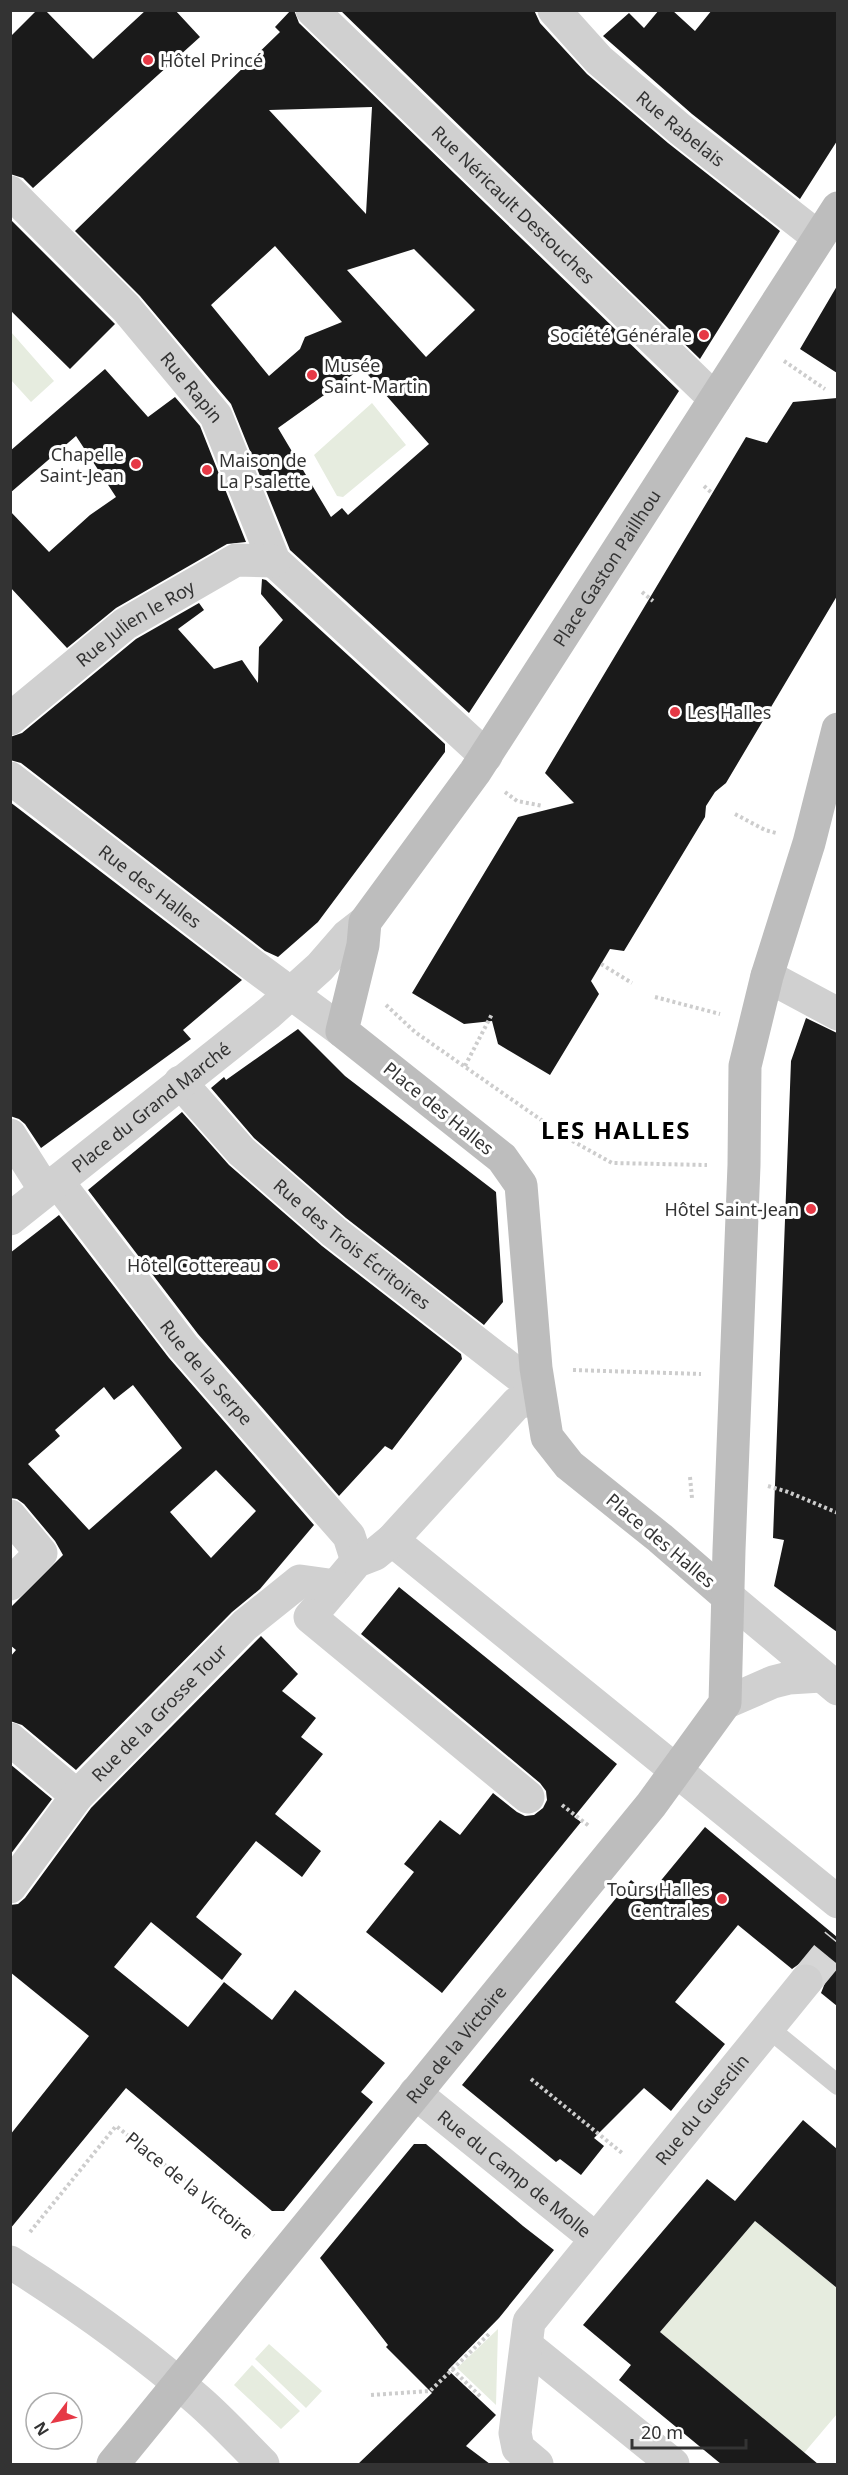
<svg xmlns="http://www.w3.org/2000/svg" width="848" height="2475" font-family="'Noto Sans',sans-serif">
	<style>
		.green { fill: #e6ecdf }
		.building { fill: #1a1a1a; fill-rule: evenodd }
		.lines { fill: none; stroke-linecap: round; stroke-linejoin: round }
		.street-tunnel { stroke: #d6d6d6; stroke-width: 33; stroke-dasharray: 33 16; stroke-linecap: butt }
		.path { stroke: #cdcdcd; stroke-width: 4; stroke-dasharray: 3 3; stroke-linecap: butt }
		.lane { stroke: #d0d0d0; stroke-width: 20 }
		.street { stroke: #d0d0d0; stroke-width: 33 }
		.secondary { stroke: #bdbdbd; stroke-width: 33 }
		.poi-dot { fill: #e63946; stroke: #fff; stroke-width: 2 }
		.labels { text-anchor: middle; dominant-baseline: central; stroke-width: 6; stroke-linejoin: round; paint-order: stroke }
		.poi-label { font-size: 18px; fill: #333; stroke: #fff; text-anchor: end }
		.street-label { font-size: 18px; fill: #333; stroke: #fff }
		.district-label { font-size: 24px; font-weight: bold; letter-spacing: 1.5px; fill: #000; stroke: #fff }
	</style>
	<rect width="100%" height="100%" fill="#fff"/>
	<path class="green" d="M11,332L54,381L31,402L11,380Z
		M372,403L406,445L343,497L337,496L314,455Z
		M755,2221L837,2288V2414L804,2453L660,2332Z
		M498,2329L496,2405L457,2368Z
		M269,2344L322,2391L306,2408L255,2359Z
		M252,2365L300,2411L281,2429L234,2385Z"/>
	<path class="building" d="M37,10H45L93,59L146,10H175L200,37L33,188L23,178L10,174V37Z
		M291,10H294L299,23L679,391L469,713L290,550L231,404L140,296L75,231L280,32L275,27ZM372,107L366,214L269,110ZM275,246L342,322L305,337L300,349L269,376L211,305ZM414,249L475,310L426,357L347,270ZM362,368L429,444L348,515L342,508L331,517L278,428Z
		M340,10H534L540,23L587,74L668,143L780,231L700,359Z
		M659,10H672L695,31L712,10H837V141L800,199L692,114L603,36L629,13L644,28Z
		M10,219L115,324L70,369L10,310Z
		M837,286V373L800,349Z
		M105,369L148,417L175,397L200,426L246,542L227,544L116,608L67,648L10,587V511L49,552L90,515L116,497L76,436L10,493V451Z
		M837,398V596L726,783L715,792L706,806L705,817L624,951L610,949L591,981L599,994L550,1075L498,1044L492,1021L464,1024L412,993L518,817L574,803L545,773L746,437L767,443L793,402Z
		M262,579L266,580L445,744V752L318,922L278,957L265,951L21,763L10,760V737L22,733L136,639L199,603L204,610L178,629L214,669L242,660L258,683L259,647L283,620L261,594Z
		M10,802L242,980L183,1030L191,1039L41,1148L25,1124L19,1119L10,1116Z
		M806,1018L837,1033V1632L774,1586L784,1540L773,1538L791,1061Z
		M298,1029L345,1076L496,1192L503,1302L484,1325L346,1218L254,1138L211,1088L224,1077L226,1080Z
		M182,1112L229,1165L322,1246L461,1354L462,1359L392,1450L385,1446L339,1496L198,1334L88,1190Z
		M59,1215L169,1358L314,1525L260,1589L232,1612L76,1770L22,1725L10,1721V1657L16,1650L10,1645V1608L63,1555L55,1541L24,1504L17,1499L10,1498V1253ZM133,1385L182,1448L89,1530L28,1464L60,1436L55,1430L104,1387L114,1400ZM216,1470L256,1511L211,1558L170,1512Z
		M399,1587L617,1764L574,1817L581,1822L442,1993L366,1932L414,1872L404,1864L440,1820L460,1835L493,1793L517,1812L525,1816L534,1815L543,1808L547,1800L546,1791L540,1783L361,1634Z
		M261,1636L298,1674L282,1691L316,1718L301,1737L323,1754L275,1814L321,1851L302,1877L256,1841L196,1917L242,1954L222,1980L151,1922L114,1967L188,2027L224,1982L272,2020L295,1990L385,2063L361,2092L373,2102L284,2211H272L126,2088L10,2229V2135L89,2036L10,1972V1905L18,1904L25,1898L91,1808Z
		M10,1764L52,1799L10,1855Z
		M705,1827L837,1937V2006L821,1993L825,1983L824,1975L818,1967L808,1962L799,1964L792,1969L738,1925L675,2002L725,2044L671,2111L644,2088L594,2138L604,2146L581,2175L560,2159L556,2162L462,2085L631,1880L649,1895Z
		M803,2120L837,2149V2288L755,2221L660,2332L818,2464H721L619,2380L631,2365L583,2325L707,2179L735,2201Z
		M414,2144H426L523,2226L554,2250L499,2318L448,2370L496,2415L466,2446L490,2464H358L432,2393L386,2347L388,2345L320,2258Z"/>
	<g class="lines">
		<path class="street-tunnel" d="M806,1981L838,1942"/>
		<path class="path" d="M784,361L825,389
			M704,486L713,494
			M642,592L653,601
			M505,792L517,801L543,806
			M735,814L765,830L776,833
			M601,964L632,983
			M655,997L720,1014
			M386,1005L415,1032L547,1124
			M465,1066L492,1014
			M567,1138L612,1163L707,1165
			M573,1370L701,1374
			M690,1477L692,1498
			M768,1486L788,1492L838,1513
			M562,1805L589,1826
			M531,2079L622,2153
			M30,2232L116,2126L254,2236
			M452,2369L482,2398
			M371,2395L430,2391L491,2332"/>
		<path class="lane" d="M767,2027L838,2085"/>
		<g class="street">
			<path id="s1" d="M312,10L715,399"/>
			<path id="s2" d="M554,10L599,60L680,129L818,237"/>
			<path id="s3" d="M10,192L126,308L216,416L274,561L486,756"/>
			<path id="s4" d="M10,719L125,624L236,560L274,561"/>
			<path id="s5" d="M10,778L254,966L342,1031"/>
			<path d="M767,976L838,1014"/>
			<path id="s6" d="M180,1082L241,1151L334,1232L539,1391"/>
			<path d="M10,1135L45,1190"/>
			<path id="s7" d="M57,1181L183,1346L349,1536L357,1561"/>
			<path id="s8" d="M10,1219L269,1013L320,967L347,936L365,922"/>
			<path d="M10,1516L41,1553L10,1584"/>
			<path d="M392,1540L838,1902"/>
			<path d="M727,1596L838,1689"/>
			<path d="M725,1703L773,1682L789,1678L821,1676"/>
			<path d="M10,1739L77,1796"/>
			<path d="M528,1797L310,1617L357,1561L375,1554L392,1540L517,1403L540,1398"/>
			<path id="s9" d="M10,1887L77,1796L245,1625L300,1581L336,1586"/>
			<path id="s10" d="M415,2093L596,2239"/>
			<path d="M10,2262C76,2304 140,2349 198,2400C221,2420 242,2443 263,2464"/>
			<path d="M527,2346L673,2464"/>
			<path id="s11" d="M537,2464L518,2448L515,2433L529,2322L806,1981"/>
		</g>
		<g class="secondary">
			<path id="s12" d="M727,1596L660,1538L569,1465L547,1437L536,1368L521,1185L502,1158L342,1031L363,945L365,922L475,772L838,208"/>
			<path id="s13" d="M113,2464L651,1805L725,1703L729,1550L744,1165L745,1066L767,976L809,843L838,729"/>
		</g>
	</g>
	<g class="poi-dot">
		<circle cx="148" cy="60" r="6"/>
		<circle cx="704" cy="335" r="6"/>
		<circle cx="312" cy="375" r="6"/>
		<circle cx="136" cy="464" r="6"/>
		<circle cx="207" cy="470" r="6"/>
		<circle cx="675" cy="712" r="6"/>
		<circle cx="811" cy="1209" r="6"/>
		<circle cx="273" cy="1265" r="6"/>
		<circle cx="722" cy="1899" r="6"/>
	</g>
	<g class="labels">
		<g class="poi-label">
			<text x="160" y="60" text-anchor="start">Hôtel Princé</text>
			<text x="692" y="335">Société Générale</text>
			<text x="324" y="365" text-anchor="start">Musée<tspan x="324" dy="21">Saint-Martin</tspan></text>
			<text x="124" y="454">Chapelle<tspan x="124" dy="21">Saint-Jean</tspan></text>
			<text x="219" y="460" text-anchor="start">Maison de<tspan x="219" dy="21">La Psalette</tspan></text>
			<text x="687" y="712" text-anchor="start">Les Halles</text>
			<text x="799" y="1209">Hôtel Saint-Jean</text>
			<text x="261" y="1265">Hôtel Cottereau</text>
			<text x="710" y="1889">Tours Halles<tspan x="710" dy="21">Centrales</tspan></text>
		</g>
		<g class="street-label">
			<text stroke="none"><textPath href="#s2" startOffset="174">Rue Rabelais</textPath></text>
			<text stroke="none"><textPath href="#s1" startOffset="280">Rue Néricault Destouches</textPath></text>
			<text stroke="none"><textPath href="#s3" startOffset="267">Rue Rapin</textPath></text>
			<text stroke="none"><textPath href="#s12" startOffset="1272">Place Gaston Paillhou</textPath></text>
			<text stroke="none"><textPath href="#s4" startOffset="158">Rue Julien le Roy</textPath></text>
			<text stroke="none"><textPath href="#s5" startOffset="177">Rue des Halles</textPath></text>
			<text stroke="none"><textPath href="#s8" startOffset="180">Place du Grand Marché</textPath></text>
			<text transform="translate(439 1108) rotate(39)">Place des Halles</text>
			<text stroke="none"><textPath href="#s6" startOffset="237">Rue des Trois Écritoires</textPath></text>
			<text stroke="none"><textPath href="#s7" startOffset="243">Rue de la Serpe</textPath></text>
			<text transform="translate(661 1540) rotate(40)">Place des Halles</text>
			<text stroke="none"><textPath href="#s9" startOffset="230">Rue de la Grosse Tour</textPath></text>
			<text stroke="none"><textPath href="#s13" startOffset="542">Rue de la Victoire</textPath></text>
			<text stroke="none"><textPath href="#s11" startOffset="426">Rue du Guesclin</textPath></text>
			<text stroke="none"><textPath href="#s10" startOffset="128">Rue du Camp de Molle</textPath></text>
			<text transform="translate(190 2185) rotate(39)">Place de la Victoire</text>
		</g>
		<g class="district-label">
			<text x="616" y="1129">LES HALLES</text>
		</g>
	</g>
	<rect width="848" height="2475" fill="none" stroke="#333333" stroke-width="24"/>
	<g transform="translate(54 2421) rotate(238)"><circle r="28" fill="#ffffff" stroke="#adadad" stroke-width="1.5"/>
	<path d="M0-4.5L10 22L0 15L-10 22Z" fill="#e63946"/>
	<text y="-9" font-size="16" font-weight="bold" text-anchor="middle" fill="#333333">N</text>
	</g>
	<path d="M632 2439v9h114v-9" fill="none" stroke="#333333" stroke-width="3"/>
	<text x="641" y="2439" font-size="18" fill="#333333" stroke="#ffffff" stroke-width="4.5" paint-order="stroke">20 m</text>
</svg>
